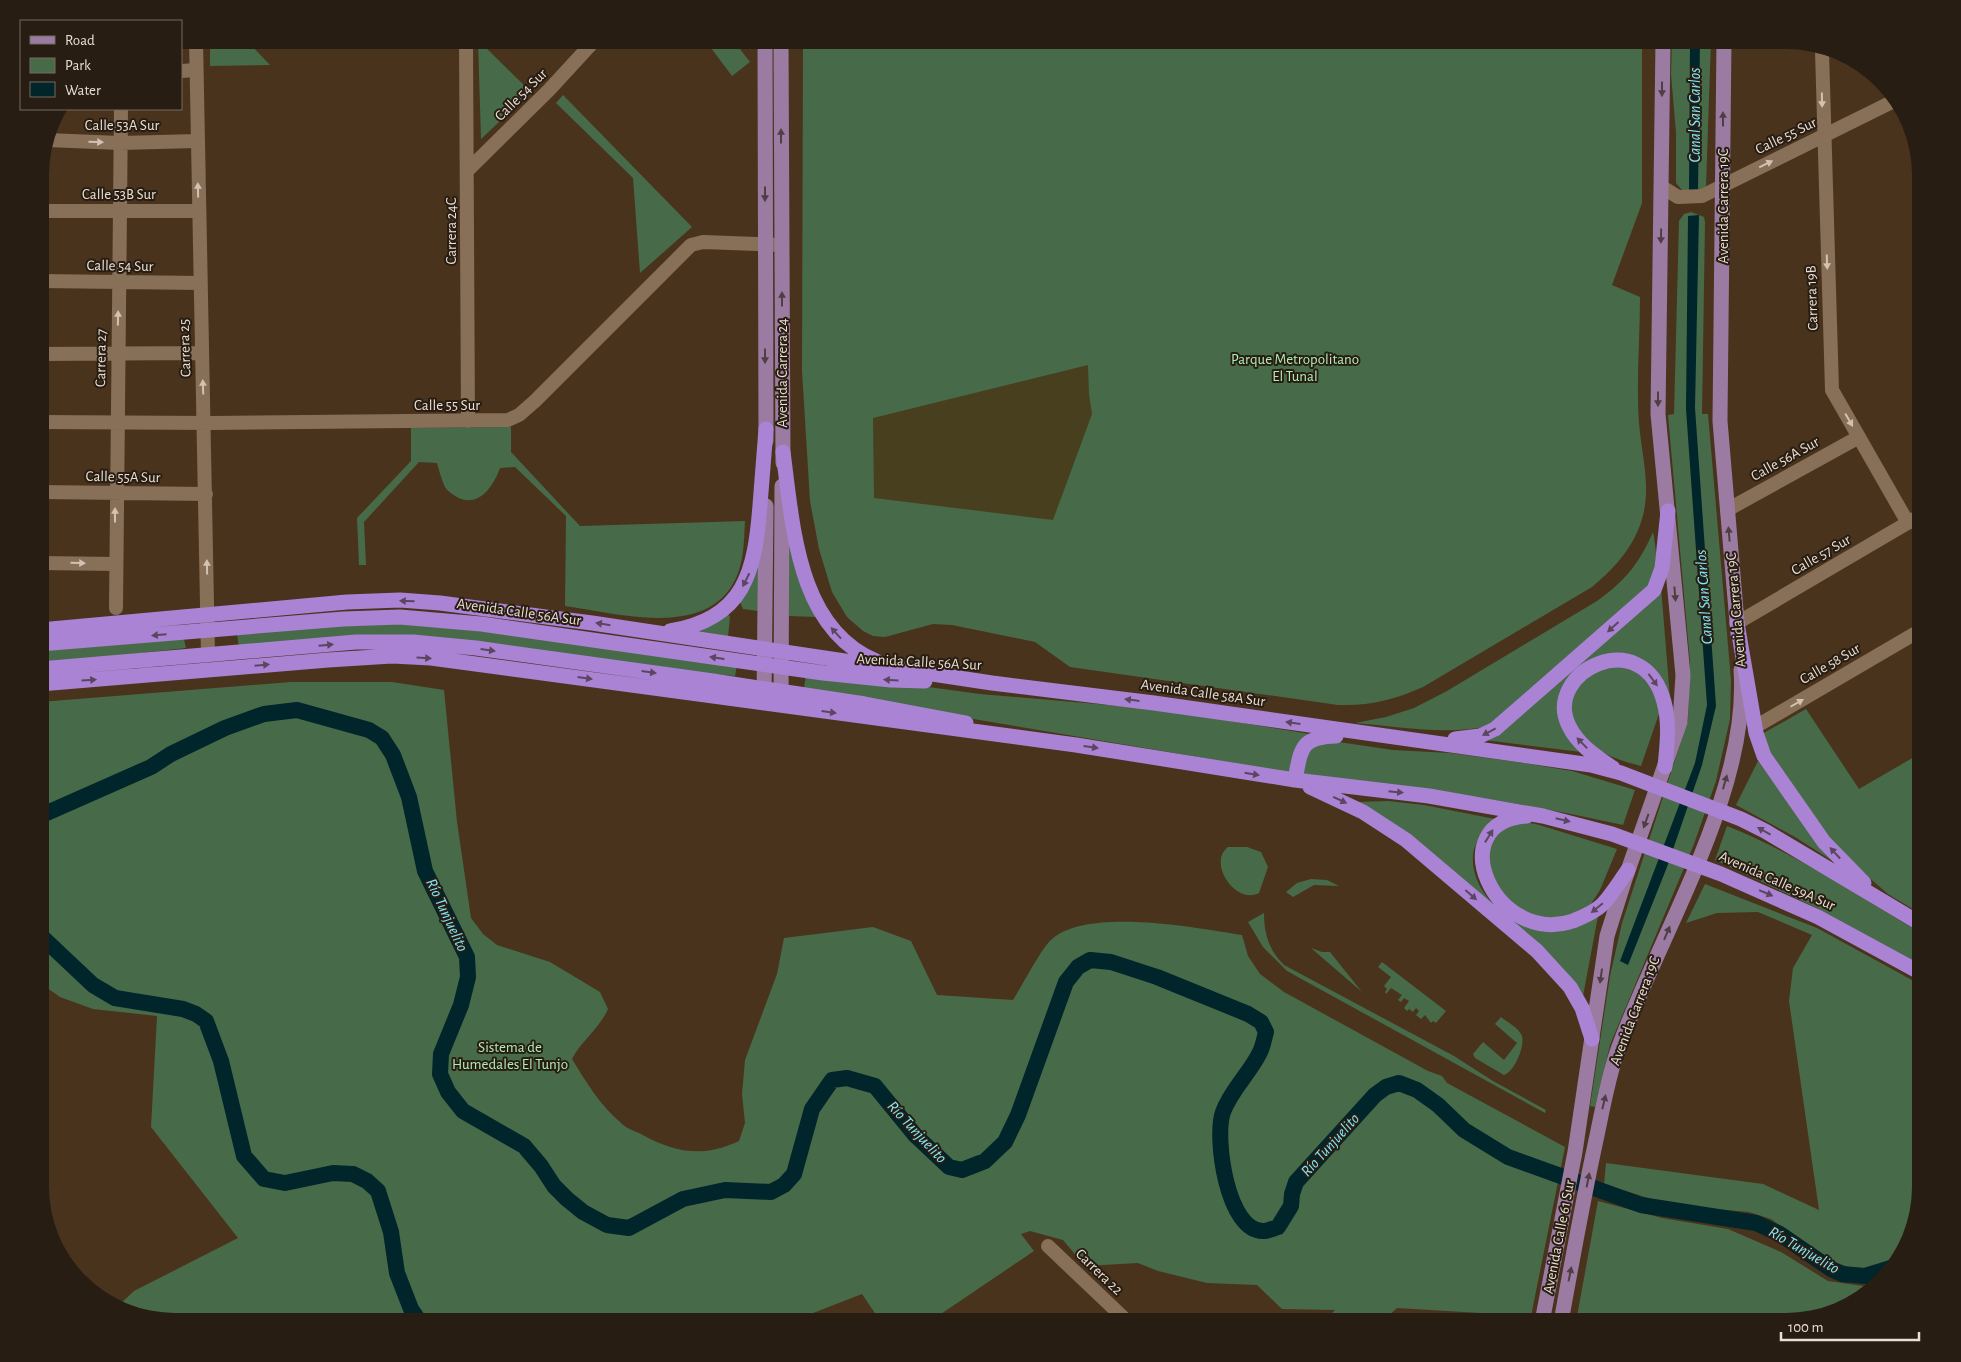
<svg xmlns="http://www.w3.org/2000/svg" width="1961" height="1362" font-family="'Alegreya Sans',sans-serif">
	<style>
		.green { fill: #476b48 }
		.sand { fill: #483f1f }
		.water { fill: #00252b }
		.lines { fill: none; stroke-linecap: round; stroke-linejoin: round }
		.river { stroke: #00252b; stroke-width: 16 }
		.minor { stroke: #886f57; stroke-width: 14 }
		.major { stroke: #9c7ba2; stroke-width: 15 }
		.highway { stroke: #aa83d4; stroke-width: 15 }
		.oneway { fill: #503e45 }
		.oneway2 { fill: #d3c2b2 }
		.oneway3 { fill: #5b4660 }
		.labels { text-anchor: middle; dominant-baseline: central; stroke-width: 4; stroke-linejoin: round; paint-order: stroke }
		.street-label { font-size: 15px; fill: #ecded1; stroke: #271d13 }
		.park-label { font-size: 15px; fill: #b1edb3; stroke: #271d13 }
		.water-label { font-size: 16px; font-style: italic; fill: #82eafb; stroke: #271d13 }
	</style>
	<rect width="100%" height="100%" fill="#49331d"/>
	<path class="green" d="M210,40H246L270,65L210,66Z
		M478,40L531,92L481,139Z
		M714,40H733L750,62L732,76L708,44Z
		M803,40H1642V203L1612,285L1640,297C1640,339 1636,382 1639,423C1641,447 1647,471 1646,495C1644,535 1621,563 1592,587L1423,687C1393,700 1371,706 1338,705L1070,667L1035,642L952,625L933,624L885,637L873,636L863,631L847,617L832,592L819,549L810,501L802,371Z
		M1672,40H1711L1706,186L1699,191L1682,190L1676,183V133L1671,74Z
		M563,95L692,227L640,273L633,178L556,103Z
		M1691,212L1704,217L1705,222L1702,414H1708L1731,680L1730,719L1716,781L1694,844L1610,1045L1595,1107L1590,1106L1610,976L1622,923L1688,720L1690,662L1668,415L1674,414L1679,221L1684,214Z
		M511,427V452L580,526L745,521C744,540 744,561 736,578C708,640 616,613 565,606L566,516L515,467L500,468C493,487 478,510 455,496C451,493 446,490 444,485C441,478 439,470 437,463L419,462L364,522L366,565H359L357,518L411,461V428Z
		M788,522L816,617L789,616Z
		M1653,532C1657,552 1658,566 1649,585L1488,726C1447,736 1396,726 1355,723L1386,717L1414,708L1447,691L1597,601C1625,581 1639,564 1653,532Z
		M760,556L758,611L743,609L739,600Z
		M1661,587L1670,698L1657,675L1600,657L1559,707C1561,727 1567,738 1581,752L1485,740Z
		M727,613L730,617L728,637L688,632Z
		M417,623L737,665L735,676L653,668L526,649L239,648L237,634L304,627Z
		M184,639L186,648L40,664V651Z
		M1619,663L1646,678L1662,705L1641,766C1626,762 1611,758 1598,749C1591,744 1580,735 1576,728C1564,710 1575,681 1593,670C1600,666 1611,665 1619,663Z
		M806,675L906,684L980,694L1155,709L1310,734L1293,773L878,703L804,688Z
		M291,682H392L444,690L457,822L471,918L483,934L497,945L550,962L600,992L608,1009C600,1028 581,1041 572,1059C586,1082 600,1105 621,1123C626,1128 634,1131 641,1134C675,1153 703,1158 739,1141L745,1123L742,1094L745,1060L777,974L784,938L873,927L911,941L937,995L1013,1000C1022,986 1042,947 1052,939C1089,907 1197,928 1242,935L1248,956L1260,974L1284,992L1428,1071L1442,1076L1447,1083L1565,1147L1531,1316L1397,1308L1382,1322H1324L1335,1310L1282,1309L1257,1285L1207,1283L1158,1271L1138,1263L1085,1266L1063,1240L1030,1231L1021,1234L1034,1251L935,1318L937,1322H881L862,1294L790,1322H175L119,1305L134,1291L238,1238L151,1127L157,1016L93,1009L60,997L40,983V702Z
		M1806,709L1859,789L1921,753V914L1888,894L1843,855L1774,765L1762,734Z
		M1325,740L1393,750L1450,753L1524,763L1572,771L1635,790L1623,825C1516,801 1410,786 1301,774L1305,754Z
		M1758,761L1831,860L1795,837L1736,805Z
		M1388,801L1424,805L1495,819C1486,830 1474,841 1473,855C1470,894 1512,928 1547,932C1564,933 1583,924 1598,916L1583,996L1357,802Z
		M1516,821L1536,824L1617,849L1600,890L1587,910C1575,913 1559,920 1547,921C1512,922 1471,866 1493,835C1498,829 1509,825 1516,821Z
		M1727,826C1796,853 1857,896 1921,933V965L1817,908L1715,860Z
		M1228,847H1247L1261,852L1268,867L1259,893C1236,905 1207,863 1228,847Z
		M1311,879L1327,880L1339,886L1314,885L1293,897L1286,892L1297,883Z
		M1705,884L1817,928L1921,985V1187L1899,1259L1858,1271L1825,1258L1771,1219L1749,1212L1704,1208L1651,1199L1604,1184L1606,1163L1763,1184L1819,1210L1789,1001L1793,968L1812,935L1758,912L1717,913L1686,923Z
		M1264,913C1264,934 1269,950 1284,965L1454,1056L1493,1081L1546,1110L1545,1113L1287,971L1263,947L1248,922Z
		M1311,948L1322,952H1330L1362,992Z
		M1382,962L1446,1011L1436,1023L1433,1021L1431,1023L1425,1015L1421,1019L1416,1015L1419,1011L1416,1008L1413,1012L1409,1009L1407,1011L1404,1008L1409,1001L1404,998L1401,1002L1398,1000L1402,995L1391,988L1386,994L1385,992L1387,989L1384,986L1391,977L1378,967Z
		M1501,1017C1507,1022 1519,1028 1522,1036C1525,1047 1514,1072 1504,1075L1475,1058L1473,1054L1483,1042L1504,1060L1517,1043L1495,1024Z
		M1598,1201L1662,1218L1728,1229L1781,1252L1828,1281L1870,1287L1846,1308L1786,1322H1576Z"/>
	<path class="sand" d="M1088,365L1089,394L1092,414L1053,520L874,498L873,418Z"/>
	<path class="water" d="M1690,40H1700L1698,191H1689Z
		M1699,215L1695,408L1716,706L1702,765L1667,867L1628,965L1620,961L1695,763L1707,705L1686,409L1688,216Z"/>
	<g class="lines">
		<path class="river" d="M40,816L151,767L171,754L225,728L264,714L297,710L369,730L382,738L393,755L409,797L425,871L467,957L468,977L461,1005L441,1054L440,1074L448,1092L463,1111L524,1146L541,1166L554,1186L567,1199L583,1212L607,1225L629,1228L683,1199L725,1190L771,1192L784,1185L794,1174L812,1109L832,1080L847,1078L875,1086L915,1135L949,1167L962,1170L985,1161L1005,1142L1018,1115L1066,982L1078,967L1090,960L1111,962L1157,977L1248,1014L1261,1022L1266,1032C1264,1039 1263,1047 1259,1054C1249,1074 1231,1090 1223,1112C1214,1137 1227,1233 1264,1231C1268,1231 1274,1228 1278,1227L1291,1206L1292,1194L1296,1182L1375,1095L1386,1087L1399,1083L1417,1090L1438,1105L1464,1130L1508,1157L1641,1205L1756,1223L1780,1234L1831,1269L1842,1274L1865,1276L1891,1268
			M40,935L93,985L115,998L183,1009L196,1014L206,1021L221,1061L244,1156L264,1179L285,1183L333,1173L353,1174L367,1181L378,1191L391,1232L397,1273L411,1309L420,1322"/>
		<path class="minor" d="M196,40L208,655
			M466,40L468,421
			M1822,51L1832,390L1908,523
			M181,71L196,70
			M47,140L120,143L197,141
			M467,171L549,90L595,40
			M1662,187L1678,197L1702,196L1896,100
			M40,211H198
			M40,281L200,283
			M40,354L201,353
			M40,422L211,423L508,420L519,415L535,401L691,245L703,242L782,245
			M40,492L206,494
			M1727,510L1859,437
			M40,563L116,564
			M116,608L121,109
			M1737,623L1921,515
			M1755,727L1921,630
			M1048,1246L1128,1322"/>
		<path class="major" d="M765,40L766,441
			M781,40L783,463
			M1724,40L1720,421L1738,634
			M764,701L766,506
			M781,703L782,486
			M1542,1322L1575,1152L1607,936L1625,879L1680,722L1683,675L1658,414L1663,40
			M1561,1322C1572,1261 1583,1200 1596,1140C1602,1112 1607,1083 1616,1055C1656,939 1750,794 1741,670"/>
		<path class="highway" d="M783,452C793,526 797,628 876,661
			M1737,623L1756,733L1764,756L1824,842L1864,883
			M40,630L347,602L400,600L440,603L592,623L992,683L1154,703L1591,765L1621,773L1741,819L1765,831L1921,924
			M670,631C745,619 755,571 760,505C762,480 764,454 766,429
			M40,644L343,619L400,617L481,624L823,673L891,680L925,681
			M40,669L356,642H413L476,648L713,681L865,704L966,723
			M40,684L328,660L392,656L431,658L1076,745L1295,780L1429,796L1543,816L1612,834L1721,874L1818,917L1921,973
			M1455,739L1480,736L1495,729L1654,590L1662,568L1668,511
			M1613,768C1597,757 1578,745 1569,726C1542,672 1643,622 1664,702C1670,724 1667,745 1665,767
			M1295,780C1301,749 1300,737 1336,736
			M1310,787L1363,812L1406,840L1537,951L1570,987L1582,1008L1592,1039
			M1527,816C1440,822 1494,947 1573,921C1583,917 1595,912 1603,904C1612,894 1620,881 1628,870"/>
	</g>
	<defs><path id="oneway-solid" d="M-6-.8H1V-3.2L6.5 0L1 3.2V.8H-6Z" transform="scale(1.25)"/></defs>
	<g class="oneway">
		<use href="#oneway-solid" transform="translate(1662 89) rotate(90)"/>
		<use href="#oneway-solid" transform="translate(1723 119) rotate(-90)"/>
		<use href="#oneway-solid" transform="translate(781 136) rotate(-90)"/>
		<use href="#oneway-solid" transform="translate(765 194) rotate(90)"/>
		<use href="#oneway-solid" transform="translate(1661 236) rotate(91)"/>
		<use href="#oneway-solid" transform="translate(782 299) rotate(-90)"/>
		<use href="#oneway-solid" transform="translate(765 356) rotate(90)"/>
		<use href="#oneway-solid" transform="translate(1658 399) rotate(90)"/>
		<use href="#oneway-solid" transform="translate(1729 534) rotate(-95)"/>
		<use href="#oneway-solid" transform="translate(1675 594) rotate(85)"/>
		<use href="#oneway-solid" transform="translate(1725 782) rotate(-74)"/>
		<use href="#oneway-solid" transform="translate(1646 821) rotate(110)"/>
		<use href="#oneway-solid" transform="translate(1667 933) rotate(-67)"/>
		<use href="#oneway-solid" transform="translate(1601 976) rotate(98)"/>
		<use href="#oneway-solid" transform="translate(1604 1102) rotate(-77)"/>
		<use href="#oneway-solid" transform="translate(1588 1180) rotate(-79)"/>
		<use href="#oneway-solid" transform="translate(1570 1274) rotate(-79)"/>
	</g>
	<g class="oneway2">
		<use href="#oneway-solid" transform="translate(1822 100) rotate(89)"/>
		<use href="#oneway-solid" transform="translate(96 142) rotate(2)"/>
		<use href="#oneway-solid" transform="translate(1766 164) rotate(-26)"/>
		<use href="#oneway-solid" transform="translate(198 190) rotate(-91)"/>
		<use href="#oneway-solid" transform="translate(1827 262) rotate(88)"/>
		<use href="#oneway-solid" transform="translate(118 318) rotate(-89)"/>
		<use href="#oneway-solid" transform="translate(203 387) rotate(-92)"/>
		<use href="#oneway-solid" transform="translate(1849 420) rotate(60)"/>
		<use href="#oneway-solid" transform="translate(115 515) rotate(-90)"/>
		<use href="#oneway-solid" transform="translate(78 563) rotate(1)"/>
		<use href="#oneway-solid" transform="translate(207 567) rotate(-91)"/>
		<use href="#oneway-solid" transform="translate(1797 703) rotate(-30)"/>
	</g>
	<g class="oneway3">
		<use href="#oneway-solid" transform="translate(746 580) rotate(117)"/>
		<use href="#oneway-solid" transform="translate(407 601) rotate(-178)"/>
		<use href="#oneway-solid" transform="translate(603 624) rotate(-171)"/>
		<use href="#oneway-solid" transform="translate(1613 627) rotate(138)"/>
		<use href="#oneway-solid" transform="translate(836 633) rotate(-132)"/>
		<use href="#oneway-solid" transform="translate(159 635) rotate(175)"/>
		<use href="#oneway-solid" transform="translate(326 645) rotate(-5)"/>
		<use href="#oneway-solid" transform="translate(488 650) rotate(8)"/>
		<use href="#oneway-solid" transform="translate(424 658) rotate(3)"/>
		<use href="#oneway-solid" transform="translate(717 658) rotate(-172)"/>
		<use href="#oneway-solid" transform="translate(262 665) rotate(-5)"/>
		<use href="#oneway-solid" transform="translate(649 672) rotate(8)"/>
		<use href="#oneway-solid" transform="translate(585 678) rotate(8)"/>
		<use href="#oneway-solid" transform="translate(89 680) rotate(-4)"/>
		<use href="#oneway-solid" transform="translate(891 680) rotate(-176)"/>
		<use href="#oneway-solid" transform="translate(1653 680) rotate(54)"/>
		<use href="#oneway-solid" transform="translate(1132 700) rotate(-173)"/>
		<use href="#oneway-solid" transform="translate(829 712) rotate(8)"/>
		<use href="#oneway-solid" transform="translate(1293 723) rotate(-172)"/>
		<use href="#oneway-solid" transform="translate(1489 732) rotate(152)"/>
		<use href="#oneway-solid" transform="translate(1582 743) rotate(-134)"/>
		<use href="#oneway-solid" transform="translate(1091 747) rotate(8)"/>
		<use href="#oneway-solid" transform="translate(1252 774) rotate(9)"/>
		<use href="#oneway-solid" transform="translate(1396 792) rotate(6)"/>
		<use href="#oneway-solid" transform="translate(1340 800) rotate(25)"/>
		<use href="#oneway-solid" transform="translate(1563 820) rotate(13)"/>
		<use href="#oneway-solid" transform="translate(1764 831) rotate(-151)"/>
		<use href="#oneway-solid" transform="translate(1489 836) rotate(-58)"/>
		<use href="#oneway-solid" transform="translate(1835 853) rotate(-133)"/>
		<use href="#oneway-solid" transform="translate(1766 893) rotate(23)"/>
		<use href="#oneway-solid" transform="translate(1471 895) rotate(41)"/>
		<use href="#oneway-solid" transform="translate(1597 908) rotate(141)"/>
	</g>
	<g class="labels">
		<g class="street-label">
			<text transform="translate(521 95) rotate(-45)">Calle 54 Sur</text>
			<text x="122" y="125">Calle 53A Sur</text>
			<text transform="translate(1786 136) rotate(-26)">Calle 55 Sur</text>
			<text x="119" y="194">Calle 53B Sur</text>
			<text transform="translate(1723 206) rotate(-90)">Avenida Carrera 19C</text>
			<text transform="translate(451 231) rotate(-90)">Carrera 24C</text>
			<text transform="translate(120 266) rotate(1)">Calle 54 Sur</text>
			<text transform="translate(1812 298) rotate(-92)">Carrera 19B</text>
			<text transform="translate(185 348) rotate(-92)">Carrera 25</text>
			<text transform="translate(101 358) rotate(-89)">Carrera 27</text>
			<text transform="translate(782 373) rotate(-90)">Avenida Carrera 24</text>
			<text x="447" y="405">Calle 55 Sur</text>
			<text transform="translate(1785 459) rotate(-29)">Calle 56A Sur</text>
			<text transform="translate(123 477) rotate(1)">Calle 55A Sur</text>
			<text transform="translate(1821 555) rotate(-30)">Calle 57 Sur</text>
			<text transform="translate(1736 610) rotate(-95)">Avenida Carrera 19C</text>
			<text transform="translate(519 612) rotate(8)">Avenida Calle 56A Sur</text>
			<text transform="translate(919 662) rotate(3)">Avenida Calle 56A Sur</text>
			<text transform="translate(1830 664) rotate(-30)">Calle 58 Sur</text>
			<text transform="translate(1203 693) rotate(8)">Avenida Calle 58A Sur</text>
			<text transform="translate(1777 881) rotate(24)">Avenida Calle 59A Sur</text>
			<text transform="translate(1635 1011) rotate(-69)">Avenida Carrera 19C</text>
			<text transform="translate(1559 1237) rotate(-79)">Avenida Calle 61 Sur</text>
			<text transform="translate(1099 1272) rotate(44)">Carrera 22</text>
		</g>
		<g class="park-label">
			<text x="1295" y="359">Parque Metropolitano<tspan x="1295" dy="17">El Tunal</tspan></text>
			<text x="510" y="1047">Sistema de<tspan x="510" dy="17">Humedales El Tunjo</tspan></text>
		</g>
		<g class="water-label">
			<text transform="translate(1695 115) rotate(-90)">Canal San Carlos</text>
			<text transform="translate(1704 597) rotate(-94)">Canal San Carlos</text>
			<text transform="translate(447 915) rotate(65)">Río Tunjuelito</text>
			<text transform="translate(917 1132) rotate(47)">Río Tunjuelito</text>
			<text transform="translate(1330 1145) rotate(-48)">Río Tunjuelito</text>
			<text transform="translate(1804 1250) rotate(30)">Río Tunjuelito</text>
		</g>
	</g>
	<path d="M0 0H1961V1362H0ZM175 49H1786A126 126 0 0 1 1912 175V1187A126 126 0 0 1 1786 1313H175A126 126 0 0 1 49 1187V175A126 126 0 0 1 175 49Z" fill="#271d13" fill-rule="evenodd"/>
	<rect x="20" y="20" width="162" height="90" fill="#271d13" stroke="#766a5f"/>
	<rect x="30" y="36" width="25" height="8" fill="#9c7ba2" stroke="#766a5f"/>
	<text x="65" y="45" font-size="15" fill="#ecded1">Road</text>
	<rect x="30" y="58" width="25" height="15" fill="#476b48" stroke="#766a5f"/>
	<text x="65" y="70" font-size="15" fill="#ecded1">Park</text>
	<rect x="30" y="82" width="25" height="15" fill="#00252b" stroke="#766a5f"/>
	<text x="65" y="95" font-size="15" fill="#ecded1">Water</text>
	<path d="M1781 1332v8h138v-8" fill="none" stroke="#ecded1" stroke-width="2.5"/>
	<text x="1788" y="1332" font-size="15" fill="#ecded1" stroke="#271d13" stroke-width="4" paint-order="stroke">100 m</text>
</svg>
